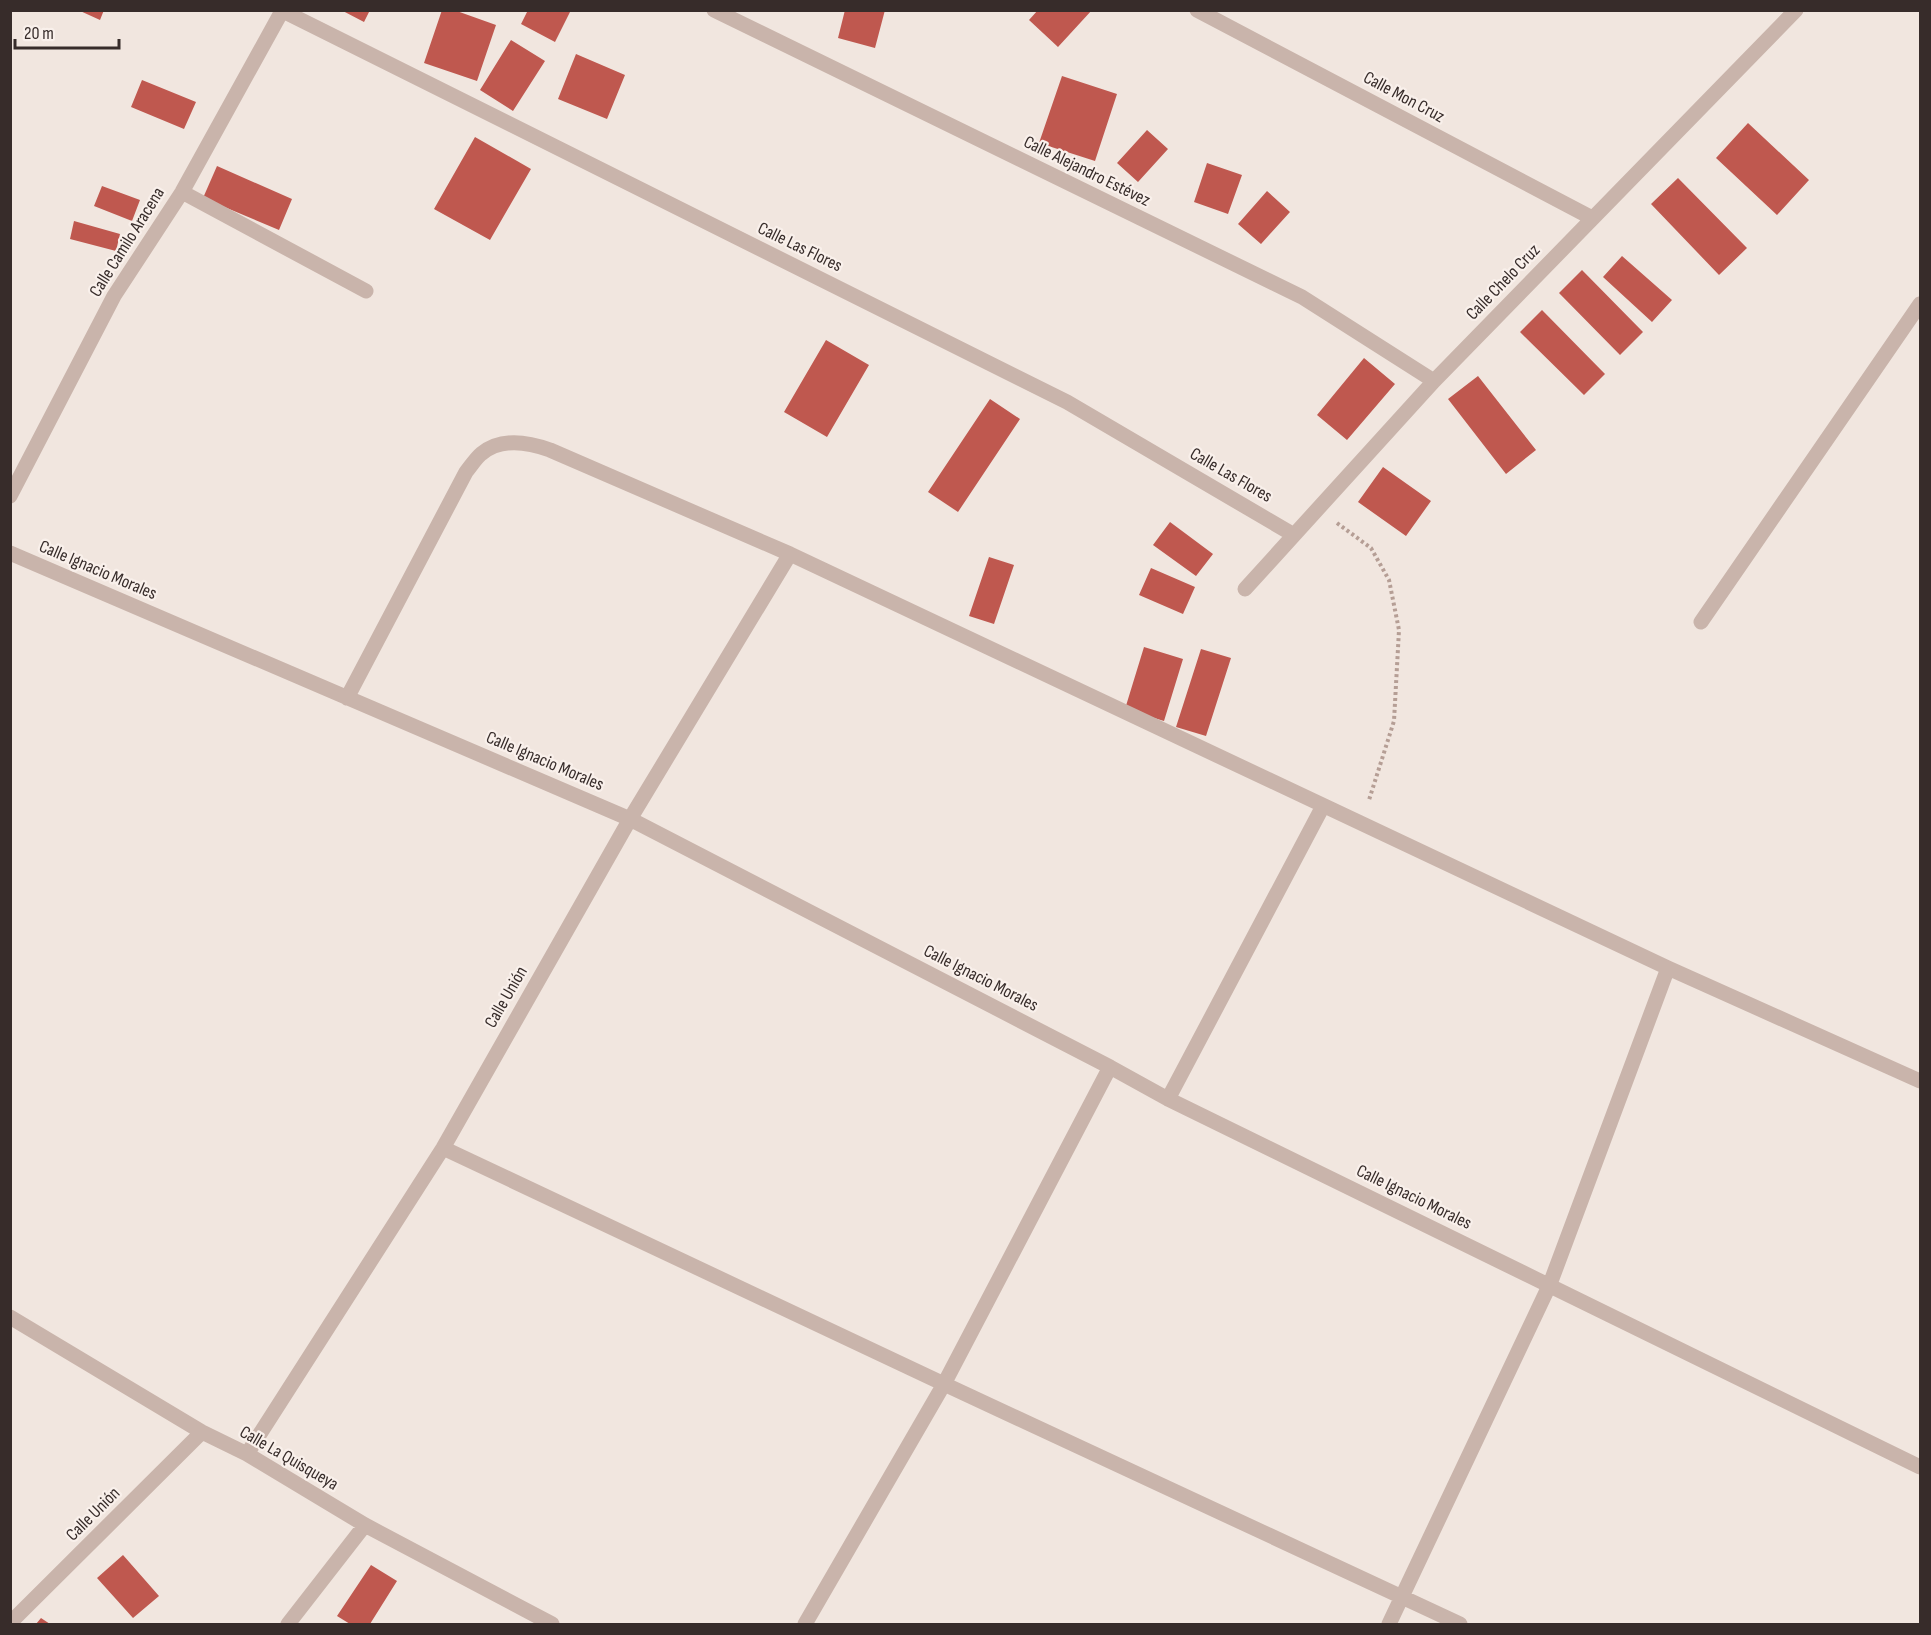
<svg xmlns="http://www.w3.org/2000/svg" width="1931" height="1635" font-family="'Sofia Sans Condensed',sans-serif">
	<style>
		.building { fill: #bf584f }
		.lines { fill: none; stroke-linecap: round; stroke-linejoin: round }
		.path { stroke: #b59e95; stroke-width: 4; stroke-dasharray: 3 3; stroke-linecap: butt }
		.minor { stroke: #c9b4ab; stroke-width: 15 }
		.labels { text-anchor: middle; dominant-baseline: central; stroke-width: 4.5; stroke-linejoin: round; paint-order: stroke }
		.street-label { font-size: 18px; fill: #372c2a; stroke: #f9f0eb }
	</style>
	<rect width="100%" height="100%" fill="#f1e6df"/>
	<path class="building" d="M78,10H104L100,20Z
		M341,10H370L364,22Z
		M442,10H454L496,25L477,81L424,63Z
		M528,10H571L555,42L521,24Z
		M845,10H885L875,48L838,38Z
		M1038,10H1092L1058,47L1029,20Z
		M511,40L545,61L513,111L480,90Z
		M576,54L625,75L607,119L558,99Z
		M1062,76L1117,94L1095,161L1039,143Z
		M142,80L196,102L184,129L131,107Z
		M1748,123L1809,180L1777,215L1716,158Z
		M1147,130L1168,149L1138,182L1117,163Z
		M475,137L531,169L490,240L434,209Z
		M1207,163L1242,175L1228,214L1194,202Z
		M217,166L292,199L279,230L203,198Z
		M1678,178L1747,248L1719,275L1651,204Z
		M102,186L140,200L132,221L94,206Z
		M1267,191L1290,212L1261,244L1238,224Z
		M74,221L120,234L116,251L70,239Z
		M1622,256L1672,300L1652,322L1603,277Z
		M1582,270L1643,332L1620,355L1559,293Z
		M1542,310L1605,374L1584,395L1520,332Z
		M826,340L869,365L827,437L784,412Z
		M1364,358L1395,384L1347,440L1317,415Z
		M1478,376L1536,450L1506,474L1448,399Z
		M990,399L1020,419L958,512L928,492Z
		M1383,467L1431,501L1406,536L1358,502Z
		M1170,522L1213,554L1196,576L1153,545Z
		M989,557L1014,565L994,624L969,616Z
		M1151,568L1195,587L1183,614L1139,595Z
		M1144,647L1183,659L1164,721L1125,709Z
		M1201,649L1231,658L1206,736L1176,727Z
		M123,1555L159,1596L133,1618L97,1578Z
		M371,1565L397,1581L370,1624H350L337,1616Z
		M41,1618L50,1624H36Z"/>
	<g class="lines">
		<path class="path" d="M1337,523L1371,548L1389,580L1399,630L1394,721L1369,800"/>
		<path class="minor" d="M281,10L1067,402L1294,535
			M714,10L1302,297L1434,381
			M1197,10L1592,218
			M182,192L366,291
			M10,496L114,296L182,192L282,11
			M10,553L630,819L1110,1067L1168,1099L1920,1467
			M1245,589L1434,381L1796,10
			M1701,622L1920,304
			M347,698L466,472C471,466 476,458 481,454C501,437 528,442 550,450L790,554L1668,968L1920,1081
			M1168,1099L1323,806
			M443,1148L944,1384L1460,1624
			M10,1317L202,1432L247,1454L365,1525L552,1624
			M247,1454L443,1148L630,819L790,554
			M10,1623L202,1432
			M288,1624L365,1525
			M805,1624L944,1384L1110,1067
			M1389,1624L1550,1284L1668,968"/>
	</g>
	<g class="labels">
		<g class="street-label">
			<text transform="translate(1404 97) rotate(28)">Calle Mon Cruz</text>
			<text transform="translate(1087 171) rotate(26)">Calle Alejandro Estévez</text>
			<text transform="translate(127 242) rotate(-58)">Calle Camilo Aracena</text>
			<text transform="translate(800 247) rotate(26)">Calle Las Flores</text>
			<text transform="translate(1503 282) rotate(-46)">Calle Chelo Cruz</text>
			<text transform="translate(1231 475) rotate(30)">Calle Las Flores</text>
			<text transform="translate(98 570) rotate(23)">Calle Ignacio Morales</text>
			<text transform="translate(545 761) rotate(23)">Calle Ignacio Morales</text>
			<text transform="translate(981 978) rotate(27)">Calle Ignacio Morales</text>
			<text transform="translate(506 997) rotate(-60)">Calle Unión</text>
			<text transform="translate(1414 1197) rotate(26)">Calle Ignacio Morales</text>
			<text transform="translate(289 1458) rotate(30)">Calle La Quisqueya</text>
			<text transform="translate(93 1514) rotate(-45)">Calle Unión</text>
		</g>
	</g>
	<rect width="1931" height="1635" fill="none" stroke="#372c2a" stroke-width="24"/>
	<path d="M15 39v9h104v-9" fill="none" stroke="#372c2a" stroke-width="3"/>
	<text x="24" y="39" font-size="18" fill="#372c2a" stroke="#f9f0eb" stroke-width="4.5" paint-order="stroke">20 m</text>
</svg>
